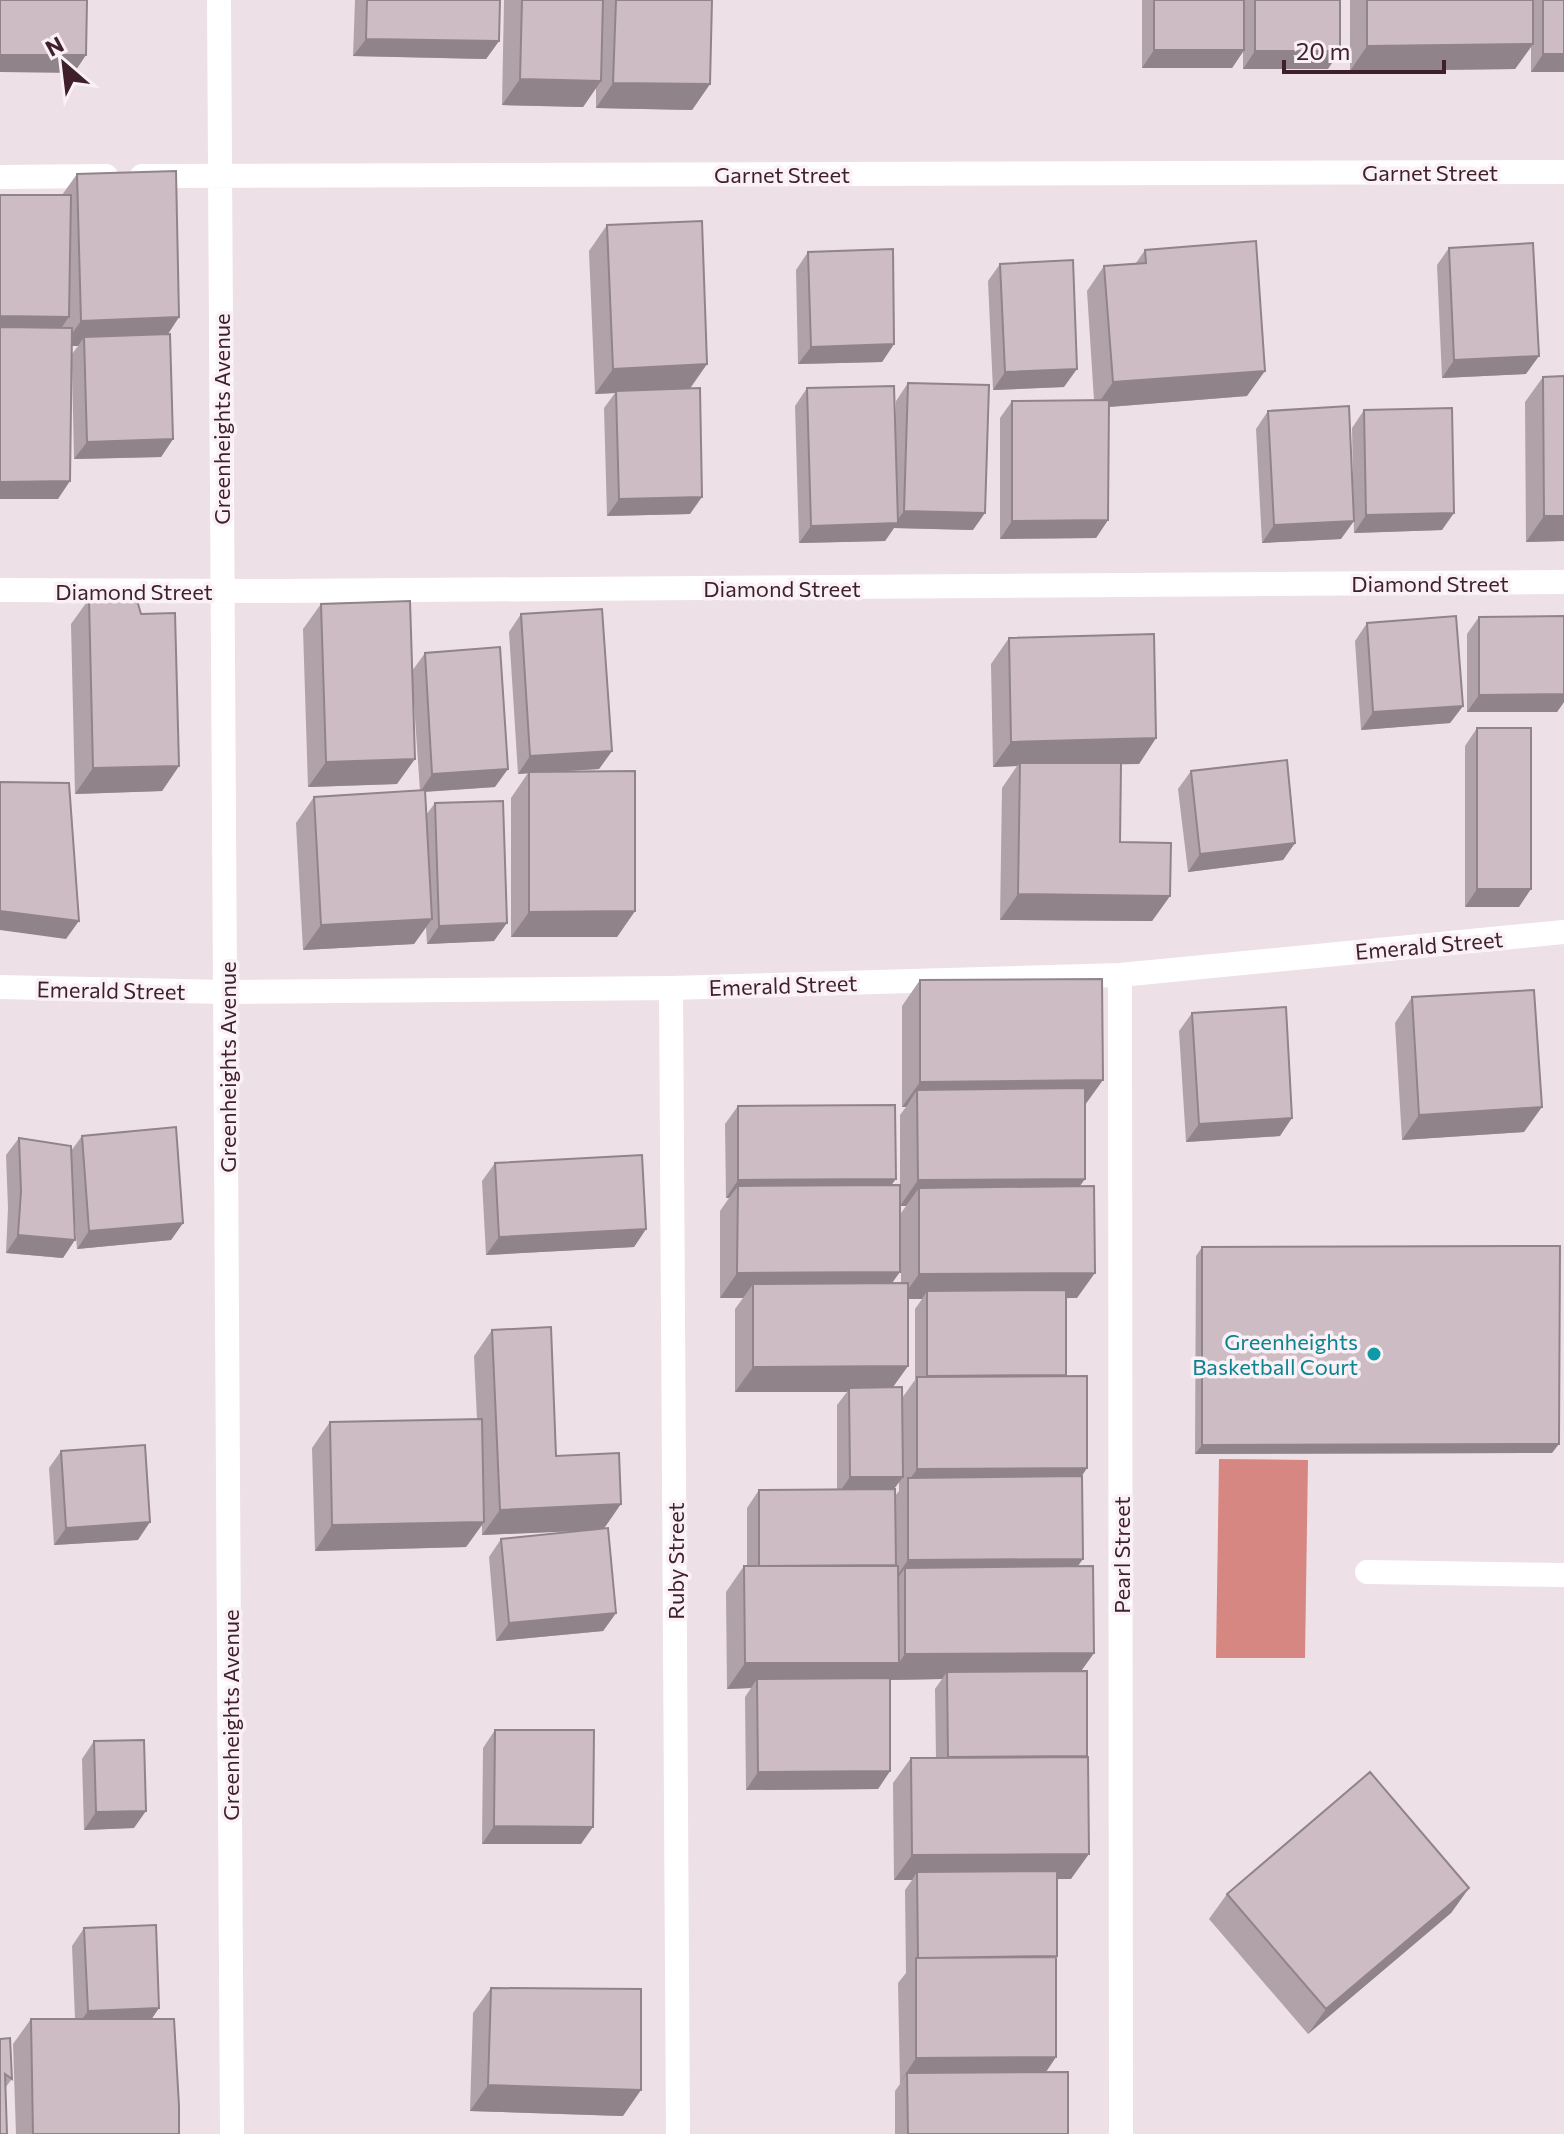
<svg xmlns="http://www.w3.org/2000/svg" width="1564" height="2134" font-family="Commissioner,sans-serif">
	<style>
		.water { fill: #d78782 }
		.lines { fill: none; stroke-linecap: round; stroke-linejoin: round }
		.minor { stroke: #fff; stroke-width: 24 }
		.wall { fill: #b1a2a9; fill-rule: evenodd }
		.shaded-wall { fill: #90848a }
		.building { fill: #cebcc5; stroke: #90848a; stroke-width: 2 }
		.culture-dot { fill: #0f9aa8; stroke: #f9f1f6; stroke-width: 3 }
		.labels { text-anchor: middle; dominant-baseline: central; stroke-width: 7; stroke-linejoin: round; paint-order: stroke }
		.street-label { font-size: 22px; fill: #3f1f2a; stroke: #f9f1f6 }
		.culture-label { font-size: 22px; fill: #0d838f; stroke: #f9f1f6; text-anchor: end }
	</style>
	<rect width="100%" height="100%" fill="#ede0e7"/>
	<path class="water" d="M1219,1459L1308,1460L1305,1658H1216Z"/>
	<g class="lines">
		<path class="minor" d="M219,0L232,2134
			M142,176L1564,172
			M0,177L106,176
			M0,590L277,591L1564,582
			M1120,975L1121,2134
			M0,987L226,992L671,988L1120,975L1564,932
			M671,988L678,2134
			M1367,1572L1564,1575"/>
	</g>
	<path class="wall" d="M355,0H500L499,41L486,59L353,56Z
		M504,0H712L710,84L692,110L596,108V88L583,107L502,105Z
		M1142,0H1340L1328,69H1243V52L1232,68H1142Z
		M1350,0H1564V72H1531V47L1515,69L1350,71Z
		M77,174L179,317L168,334L173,439L161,457L74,459L72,368L58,499H0V195H62ZM72,346H78L72,354Z
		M607,225L707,364L690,389V514L607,516L604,408L615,393L595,394L589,251Z
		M1449,248L1526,374L1442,378L1437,265Z
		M1145,250L1247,396L1109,407L1108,520L1096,538L1000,539V418L1012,401L1094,400L1087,291L1104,266L1136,263Z
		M808,252L894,344L882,362L798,364L796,270Z
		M1000,264L1064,387L993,390L988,281Z
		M1564,376V541L1526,542L1525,402L1543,377Z
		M908,383L973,530L894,528L885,541L799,543L795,406L807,388L895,425L896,401Z
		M1364,410L1442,530L1354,533L1352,428Z
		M1268,411L1341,539L1262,543L1256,429Z
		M89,599L179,766L162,791L75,794L71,624Z
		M321,604L412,671L425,653L495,787L425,792L426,815L435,803L494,941L427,944L426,927L414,944L303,950L296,823L314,797L420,791L412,674L397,784L308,787L303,629Z
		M521,614L612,751L599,769L547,772L635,911L617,937H511V798L528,773L518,774L509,632Z
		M1564,616V702L1557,712H1467V634L1479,617Z
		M1367,623L1463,706L1450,723L1361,730L1355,641Z
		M1009,638L1156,738L1139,764H1121L1120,842L1170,896L1152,921L1000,920L1002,788L1017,766L993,767L991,664Z
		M1477,728L1519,907H1465V746Z
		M1191,771L1295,843L1283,860L1188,872L1178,789Z
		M920,980L1085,1105L1079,1186L1077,1298H1066L1065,1376L1087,1468L1082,1476L1077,1566L1094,1653L1081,1671L1071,1879H1057L1056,2057L1046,2072L1068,2134H895V2091L900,2084L898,1983L906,1973L905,1890L912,1880H894L893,1783L911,1758H936L935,1689L942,1679L890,1680V1771L878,1789L746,1790L745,1697L751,1688L727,1689L726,1592L744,1566H747V1508L759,1490L837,1489V1405L847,1392H735V1309L743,1298H720V1211L729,1198H726L725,1124L738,1106L891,1185L892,1283H901V1213L906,1206H900V1115L906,1107H902V1006ZM908,1299H922L915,1309V1380L902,1398L893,1387L908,1366ZM899,1482V1491L895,1496L894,1489Z
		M1412,997L1524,1132L1402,1140L1395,1023Z
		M1192,1013L1280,1136L1186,1142L1179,1031Z
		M82,1136L183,1223L171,1240L77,1249L74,1212L63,1258L6,1253L8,1208L6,1155L19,1138L71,1151Z
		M495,1163L646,1229L634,1247L486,1255L482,1181Z
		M1202,1247L1552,1453L1195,1454L1196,1256Z
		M492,1330L556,1456L604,1529L616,1613L603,1631L496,1641L489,1557L501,1539L587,1530L482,1535V1525L466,1547L315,1551L312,1448L330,1422L477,1419L474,1356Z
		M61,1451L138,1540L54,1545L49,1468Z
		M495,1730L581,1844H482L483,1748Z
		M94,1741L134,1828L84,1830L82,1759Z
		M1469,1888L1451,1913L1308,2034L1209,1919L1227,1894Z
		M84,1928L152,2019L179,2134H16L13,2044L31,2019H75L72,1946Z
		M491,1988L623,2116L470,2111L473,2013Z
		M0,2039L12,2079L5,2088Z"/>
	<path class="shaded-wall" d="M366,39L499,41L486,59L353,56Z
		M1533,44L1515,69L1350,71L1367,46Z
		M1154,50H1244L1232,68H1142Z
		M1255,51H1340L1328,69H1243Z
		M1543,54H1564V72H1531Z
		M0,55H86L74,73L0,72Z
		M520,79L601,81L583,107L502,105Z
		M613,83L710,84L692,110L596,108Z
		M0,316L69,317L57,334H0Z
		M179,317L162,343L84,337L78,346H63L81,321Z
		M894,344L882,362L798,364L811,347Z
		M1539,356L1526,374L1442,378L1454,360Z
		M707,364L689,389L616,391L615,393L595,394L613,369Z
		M1077,369L1064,387L993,390L1005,372Z
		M1265,371L1247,396L1095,408L1113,382Z
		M173,439L161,457L74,459L87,442Z
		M70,481L58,499H0V482Z
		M702,497L690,514L607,516L619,499Z
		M904,511L985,513L973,530L894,528L885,541L799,543L811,526L895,523Z
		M1454,513L1442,530L1354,533L1366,515Z
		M1544,516H1564V541L1526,542Z
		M1108,520L1096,538L1000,539L1012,521Z
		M1354,521L1341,539L1262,543L1274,525Z
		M1564,694V702L1557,712H1467L1479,695Z
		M1463,706L1450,723L1361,730L1373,712Z
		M1156,738L1139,764L1020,766V763L1017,766L993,767L1011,742Z
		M612,751L599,769L518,774L530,756Z
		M415,759L397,784L308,787L326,762Z
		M179,766L162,791L75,794L93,768Z
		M508,769L495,787L420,792L432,774Z
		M1295,843L1283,860L1188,872L1200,854Z
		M1477,889H1531L1519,907H1465Z
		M1018,894L1170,896L1152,921L1000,920Z
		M0,911L79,921L66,939L0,930Z
		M635,911L617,937H511L529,912Z
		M432,919L414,944L303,950L321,925Z
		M507,923L494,941L427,944L439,926Z
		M1103,1080L1085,1105L917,1090L906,1107H902L920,1082Z
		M1542,1107L1524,1132L1402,1140L1419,1115Z
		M1292,1118L1280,1136L1186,1142L1199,1124Z
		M896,1179L883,1196L738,1186L729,1198H726L738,1180Z
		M1085,1179L1067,1204L919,1188L906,1206H900L918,1180Z
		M183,1223L171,1240L77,1249L89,1231Z
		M646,1229L634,1247L486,1255L499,1237Z
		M18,1235L75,1240L63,1258L6,1253Z
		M900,1272L882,1297L753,1284L743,1298H720L737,1273Z
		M1095,1273L1077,1298L927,1299V1291L922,1299H901L919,1274Z
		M908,1366L890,1391L849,1388L847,1392H735L753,1367Z
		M1559,1444L1552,1453L1195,1454L1202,1445Z
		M1087,1468L1069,1493L908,1482L917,1469Z
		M850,1477H903L890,1494H838Z
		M621,1504L603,1530L482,1535L500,1510Z
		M150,1522L138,1540L54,1545L66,1528Z
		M484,1522L466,1547L315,1551L332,1525Z
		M1083,1559L1065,1584L905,1568L892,1586H890L908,1560Z
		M616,1613L603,1631L496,1641L509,1623Z
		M1094,1653L1076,1678L947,1672L942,1679L887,1680L905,1654Z
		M745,1663H899L881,1688L757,1679L751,1688L727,1689Z
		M890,1771L878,1789L746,1790L758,1772Z
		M146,1811L134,1828L84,1830L96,1812Z
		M494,1826L593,1827L581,1844H482Z
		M1089,1854L1071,1879L917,1880V1872L912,1880H894L912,1855Z
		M1469,1888L1451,1913L1308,2034L1326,2009Z
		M159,2008L147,2026L75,2029L88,2011Z
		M1056,2057L1039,2082L907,2073L899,2084L916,2058Z
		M488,2085L641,2090L623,2116L470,2111Z"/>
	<path class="building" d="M0,0H87L86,55H0Z
		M367,0H500L499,41L366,39Z
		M522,0H603L601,81L520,79Z
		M616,0H712L710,84L613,83Z
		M1154,0H1244V50H1154Z
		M1255,0H1340V51H1255Z
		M1367,0H1533V44L1367,46Z
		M1543,0H1564V54H1543Z
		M176,171L179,317L81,321L77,174Z
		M0,195H71L69,317L0,316Z
		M702,221L707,364L613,369L607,225Z
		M1256,241L1265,371L1113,382L1104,266L1146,263L1145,250Z
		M1533,243L1539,356L1454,360L1449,248Z
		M893,249L894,344L811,347L808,252Z
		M1073,260L1077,369L1005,372L1000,264Z
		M0,327L72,328L70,481L0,482Z
		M170,334L173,439L87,442L84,337Z
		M1564,376V516H1544L1543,377Z
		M908,383L989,385L985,513L904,511Z
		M894,386L898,523L811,526L807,388Z
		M700,388L702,497L619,499L616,391Z
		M1109,400L1108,520L1012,521V401Z
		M1349,406L1354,521L1274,525L1268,411Z
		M1452,408L1454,513L1366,515L1364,410Z
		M136,597L141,614L175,613L179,766L93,768L89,599Z
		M410,601L415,759L326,762L321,604Z
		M602,609L612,751L530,756L521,614Z
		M1456,616L1463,706L1373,712L1367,623Z
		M1564,616V694L1479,695V617Z
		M1154,634L1156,738L1011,742L1009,638Z
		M500,647L508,769L432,774L425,653Z
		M1477,728H1531V889H1477Z
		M1287,760L1295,843L1200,854L1191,771Z
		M1020,763H1121L1120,842L1171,843L1170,896L1018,894Z
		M635,771V911L529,912V772Z
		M0,782L69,783L79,921L0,911Z
		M425,790L432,919L321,925L314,797Z
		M503,801L507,923L439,926L435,803Z
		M1102,979L1103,1080L920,1082V980Z
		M1534,990L1542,1107L1419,1115L1412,997Z
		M1286,1007L1292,1118L1199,1124L1192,1013Z
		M1085,1088V1179L918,1180L917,1090Z
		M895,1105L896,1179L738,1180V1106Z
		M176,1127L183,1223L89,1231L82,1136Z
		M19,1138L71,1146L75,1240L18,1235L21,1191Z
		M642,1155L646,1229L499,1237L495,1163Z
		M900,1185V1272L737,1273L738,1186Z
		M1094,1186L1095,1273L919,1274V1188Z
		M1560,1246L1559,1444L1202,1445V1247Z
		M908,1283V1366L753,1367V1284Z
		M1066,1290V1375L927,1376V1291Z
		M551,1327L556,1456L619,1453L621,1504L500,1510L492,1330Z
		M1087,1376V1468L917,1469V1377Z
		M902,1387L903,1477H850L849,1388Z
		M482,1419L484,1522L332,1525L330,1422Z
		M145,1445L150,1522L66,1528L61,1451Z
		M1082,1476L1083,1559L908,1560V1478Z
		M895,1489L896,1565L759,1566V1490Z
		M608,1528L616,1613L509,1623L501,1539Z
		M744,1566H898L899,1663H745Z
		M1093,1566L1094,1653L905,1654V1568Z
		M1087,1671V1756L948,1757L947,1672Z
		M890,1678V1771L758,1772L757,1679Z
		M495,1730H594L593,1827L494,1826Z
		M144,1740L146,1811L96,1812L94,1741Z
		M1088,1757L1089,1854L912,1855L911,1758Z
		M1370,1772L1469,1888L1326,2009L1227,1894Z
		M1057,1871V1956L918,1958L917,1872Z
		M156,1925L159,2008L88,2011L84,1928Z
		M1056,1957V2057L916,2058V1958Z
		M491,1988L641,1989V2090L488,2085Z
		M31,2019H174L179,2106V2134H33Z
		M10,2038L12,2079L5,2074L7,2134H0V2039Z
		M1068,2072V2134H908L907,2073Z"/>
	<circle class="culture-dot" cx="1374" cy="1354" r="8"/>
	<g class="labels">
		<g class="street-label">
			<text x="1430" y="172">Garnet Street</text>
			<text x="782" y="174">Garnet Street</text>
			<text transform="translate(221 419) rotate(-90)">Greenheights Avenue</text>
			<text x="1430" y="583">Diamond Street</text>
			<text x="782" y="588">Diamond Street</text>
			<text x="134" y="591">Diamond Street</text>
			<text transform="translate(1429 945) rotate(-5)">Emerald Street</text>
			<text transform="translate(783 985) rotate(-2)">Emerald Street</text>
			<text transform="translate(111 990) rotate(1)">Emerald Street</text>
			<text transform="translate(227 1067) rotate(-90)">Greenheights Avenue</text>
			<text transform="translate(1121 1555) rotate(-90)">Pearl Street</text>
			<text transform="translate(675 1561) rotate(-90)">Ruby Street</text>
			<text transform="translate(230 1715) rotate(-90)">Greenheights Avenue</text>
		</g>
		<g class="culture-label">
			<text x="1358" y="1341">Greenheights<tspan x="1358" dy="25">Basketball Court</tspan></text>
		</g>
	</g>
	<g transform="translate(64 64) rotate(332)" stroke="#f9f1f6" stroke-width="6" paint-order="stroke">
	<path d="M0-6L14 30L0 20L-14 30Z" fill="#3f1f2a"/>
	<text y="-12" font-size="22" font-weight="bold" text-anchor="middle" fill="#3f1f2a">N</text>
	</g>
	<path d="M1284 60v12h160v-12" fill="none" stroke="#3f1f2a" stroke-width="4"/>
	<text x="1296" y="60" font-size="24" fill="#3f1f2a" stroke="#f9f1f6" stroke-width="6" paint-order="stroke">20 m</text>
</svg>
